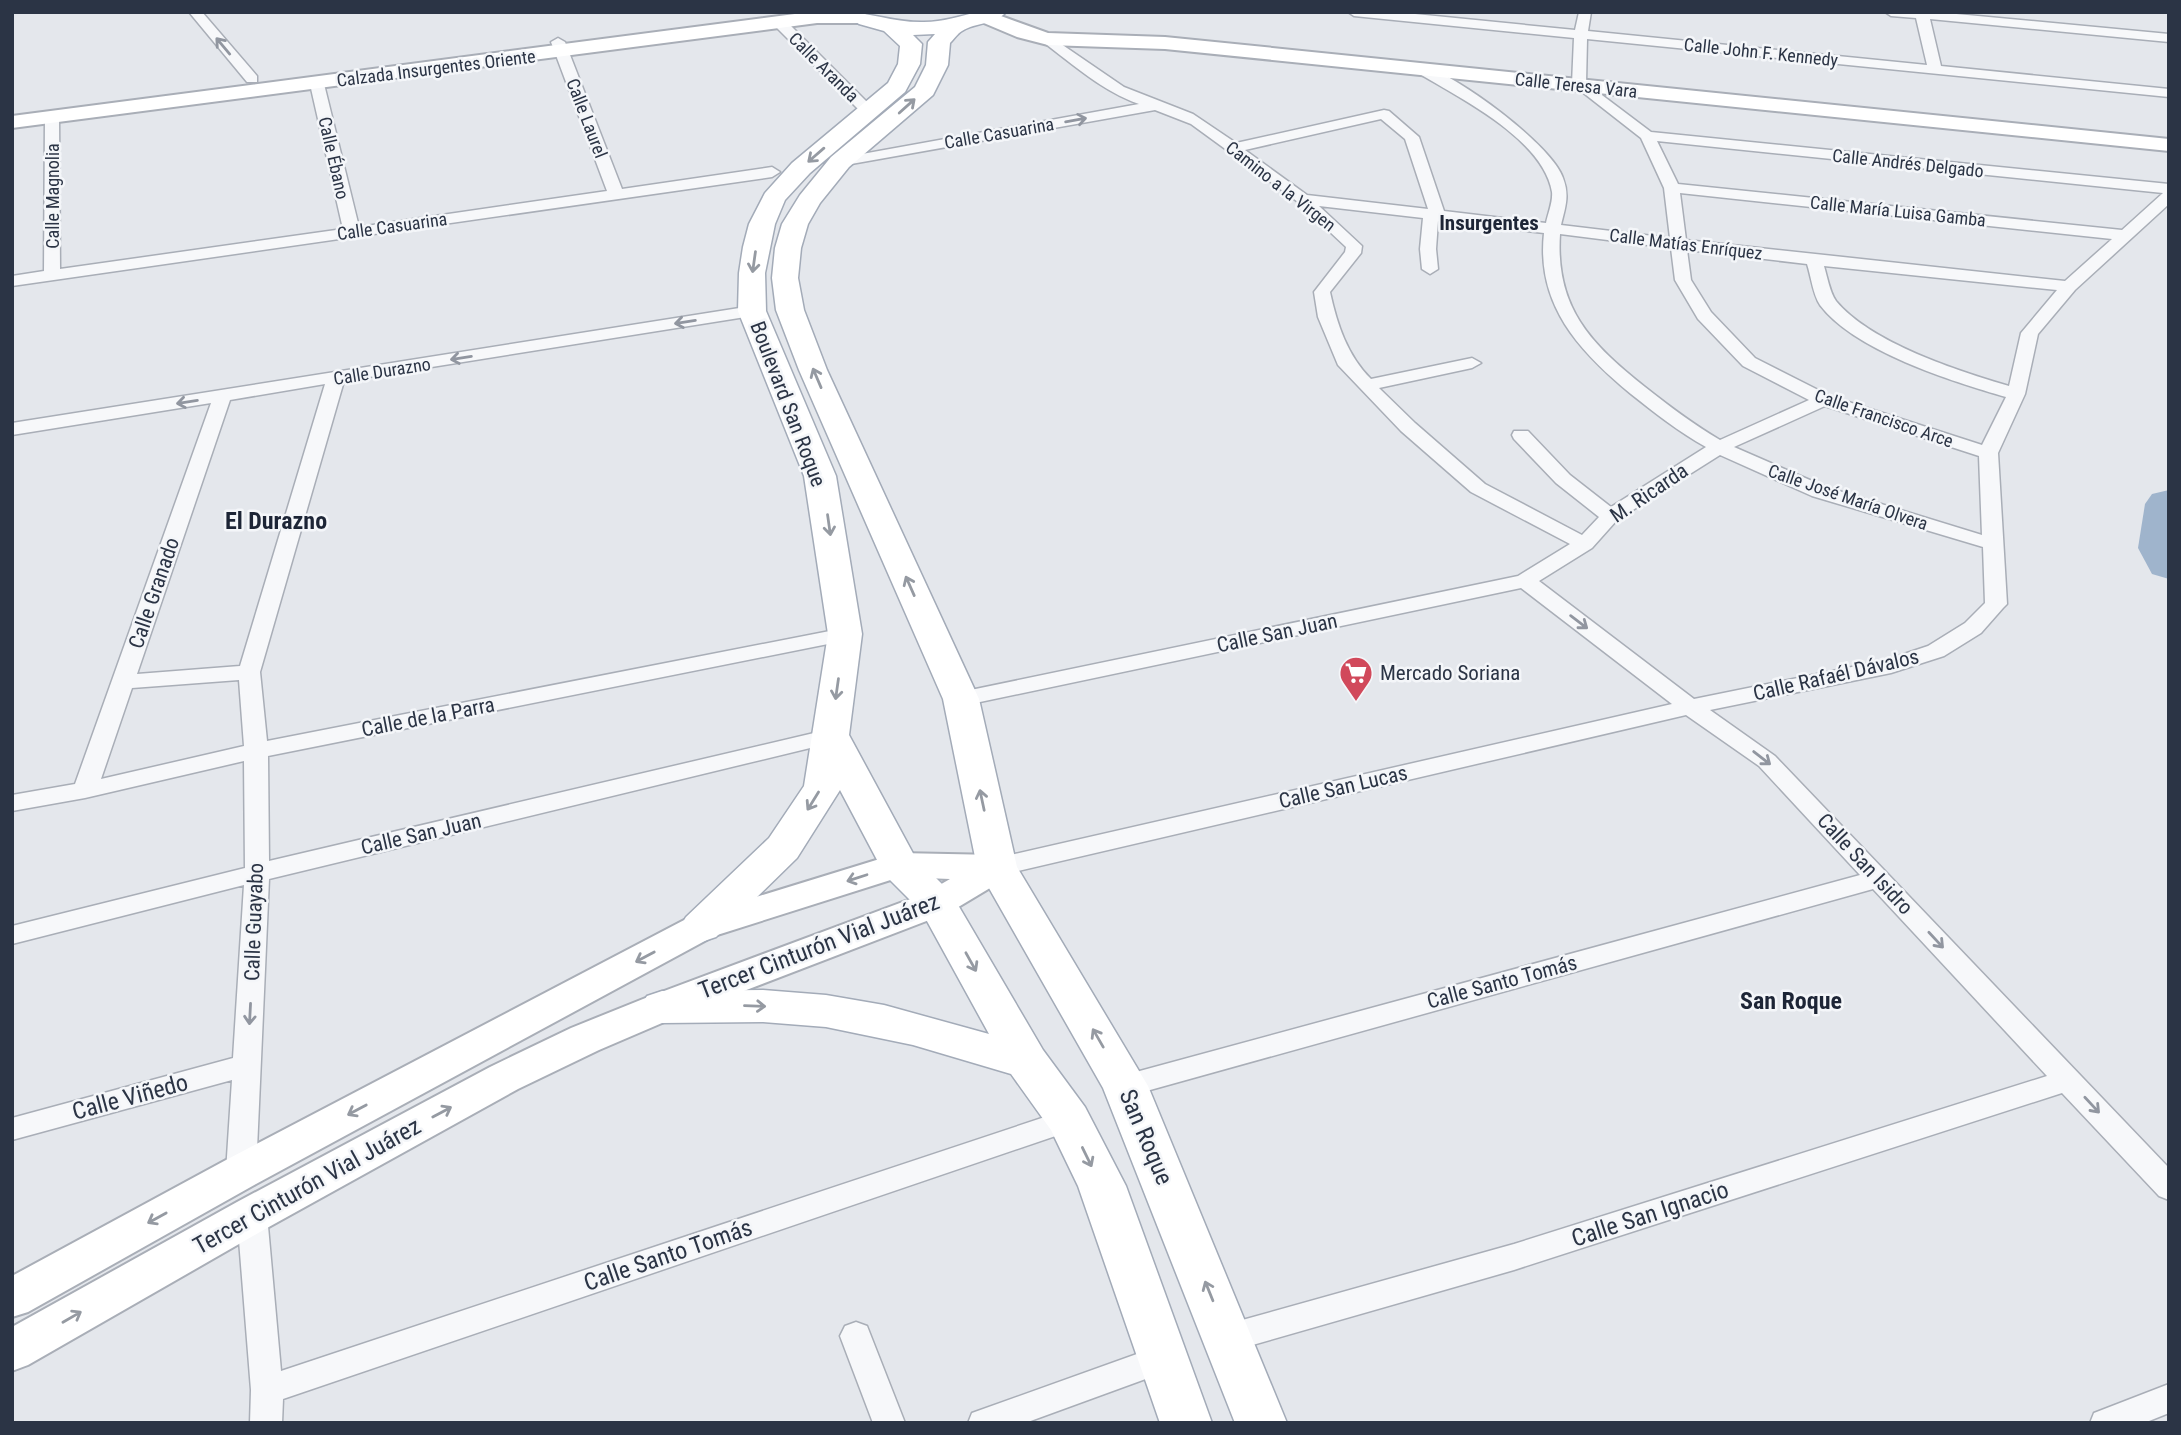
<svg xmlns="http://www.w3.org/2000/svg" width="2181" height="1435" font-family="'Roboto Condensed',sans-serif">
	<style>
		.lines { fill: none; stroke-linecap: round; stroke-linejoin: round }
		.river { fill: #9fb4cc; fill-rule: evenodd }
		.street-casing { stroke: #a9aeb7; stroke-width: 3 }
		.secondary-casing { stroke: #a9aeb7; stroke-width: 4 }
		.primary-casing { stroke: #a3abb8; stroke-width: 3 }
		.street { fill: #f7f8fa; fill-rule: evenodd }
		.secondary { fill: #fff; fill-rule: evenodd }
		.primary { fill: #fff; fill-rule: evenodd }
		.oneway { stroke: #9196a0 }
		.oneway2 { stroke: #959aa2 }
		.labels { text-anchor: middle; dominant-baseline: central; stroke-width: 5; stroke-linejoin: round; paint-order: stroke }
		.far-street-label { font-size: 18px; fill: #2b3445; stroke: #f4f6f9 }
		.far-quarter-label { font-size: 21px; font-weight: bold; fill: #1d2536; stroke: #f4f6f9 }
		.street-label { font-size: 21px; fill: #2b3445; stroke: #f4f6f9 }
		.poi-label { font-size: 21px; fill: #2b3445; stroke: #f4f6f9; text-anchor: start }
		.quarter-label { font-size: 24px; font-weight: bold; fill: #1d2536; stroke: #f4f6f9 }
		.near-street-label { font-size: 24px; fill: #2b3445; stroke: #f4f6f9 }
	</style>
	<rect width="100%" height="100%" fill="#e4e7ec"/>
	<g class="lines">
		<path class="river" d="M2169,490V579L2152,574L2138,548L2145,504L2152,494Z"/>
		<defs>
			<path id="street" d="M189,12H202L257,76V82H247Z
				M1348,12H1395L1575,30L1579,12H1591L1588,31L1927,65L1916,18L1891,16L1885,12H1935L2169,34V42L1930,19L1941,66L2169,89V97L1587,39L1586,83L1651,132L2169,184V204L2075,290L2038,334L2025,394L1998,453L2007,604L2003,608L1981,633L1944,656L1891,673L1710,710L1775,756L2169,1168V1200L2159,1196L2062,1093L1514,1270L1228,1352L1217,1348L1212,1338L1217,1328L1228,1324L1514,1244L2047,1076L1873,889L1125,1097L1115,1094L1111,1086L1115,1078L1125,1075L1860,875L1759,766L1686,715L997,876L988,873L985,867L988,861L997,858L1672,704L1521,588L961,706L953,704L950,699L953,694L961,692L1518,576L1570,544L1471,492L1401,431L1338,365L1318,317L1314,292L1345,252L1346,247L1298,202L1191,124L1155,110L840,166L833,162L840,158L1139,104C1102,91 1074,65 1043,42V36L1048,35L1124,87L1193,114L1236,143L1384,110L1389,111L1419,137L1444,211L1546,223C1548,213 1553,202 1552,192C1543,139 1460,98 1418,73V67L1423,66C1457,75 1552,145 1563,178C1570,196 1565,208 1561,225L1670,238L1664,188L1641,138L1572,84L1574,38L1354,16ZM1381,119L1405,139L1428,209L1307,195L1245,150ZM1657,141L2163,193L2122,230L1678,184ZM1680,193L2112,239L2065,281L1686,240ZM1319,206L1423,218L1420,249L1422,269L1430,274L1438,269L1436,249L1438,221L1544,233C1536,305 1579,351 1631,394C1655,413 1679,432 1706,447L1611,507L1570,475L1528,431H1514L1512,435L1514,439L1556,483L1599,517L1582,535L1485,484L1415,423L1379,388L1472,368L1481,363L1472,358L1371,379C1347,355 1337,324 1330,292L1361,253L1362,246ZM1560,234L1671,248L1675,280L1698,319L1743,366L1809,400L1720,440C1693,424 1669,406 1645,387C1591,344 1555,308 1560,234ZM1687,250L1807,264C1811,276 1813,295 1820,305C1855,351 1951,381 2006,397L1982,445L1830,396L1755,358L1711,312L1691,280ZM1824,266L2057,290L2021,333L2009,386C1958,371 1871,343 1836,301C1830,293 1827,276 1824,266ZM1825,406L1979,456L1982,535L1826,487L1734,447ZM1720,455L1812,496L1983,547L1985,603L1965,623L1928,646L1886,660L1694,699L1539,581L1592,548L1617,520Z
				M779,18L784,19L874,109V115H864L774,25L773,22Z
				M558,38L565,42L622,189L772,167L780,172L772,177L12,286V276L44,271L45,117L52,113L59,117L60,269L343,229L310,84L317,80L324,84L359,227L607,191L551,42Z
				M752,306L761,311L758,315L344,381L260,672L267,741L845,628L853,629L856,634L853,639L268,756L269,861L831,729L839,731L843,736L839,741L269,879L256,1172L251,1180L241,1184L231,1180L226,1172L232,1080L12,1140V1118L233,1058L244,885L12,944V926L245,868L244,761L85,798L12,811V795L75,784L211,403L12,435V423ZM325,384L240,666L137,674L230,400ZM239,680L244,746L101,779L132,688Z
				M1069,1109L1079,1112L1083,1120L1079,1128L283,1399L282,1423H250L251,1390L237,1215L241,1206L252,1203L263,1206L267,1215L281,1371Z
				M856,1322L867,1326L905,1423H873L840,1336L845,1326Z
				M1162,1345L1173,1349L1178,1359L1173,1369L1025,1423H968L972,1413Z
				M2169,1384V1413L2144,1423H2090L2094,1413Z"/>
			<path id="secondary" d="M810,12H863L868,17L859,23H817L12,128V116Z
				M990,12L1048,33L1165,37L2169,139V151L1165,49L1048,45L1017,37L979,21L977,17L979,13Z
				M899,853L997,855L1010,858L1015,867L1010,876L950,912L676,1017L599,1050L518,1089L267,1228L28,1365L12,1371V1327L237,1202L490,1067L571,1028L648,997L924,894L950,879L900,877L714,936L256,1184L28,1312L12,1317V1276L226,1160L688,918Z"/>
			<path id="primary" d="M842,12C870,12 895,23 924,22C943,22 960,16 978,12C987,11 997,12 1006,12C995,25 976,22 962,31C958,33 953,40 950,43L948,65L933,95L849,167L820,203L808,224L801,248L798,278L804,310L827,370L979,699L1017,867L1148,1086L1287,1423H1235L1103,1088L977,867L943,699L799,370L776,310L772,278L775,248L782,224L800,195L831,157L915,87L926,65L928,42L935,34L913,35L922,44L920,64L905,92L810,173L785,200L775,224L765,273L766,311L836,476L862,634L849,735L915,857L951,893L1043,1050L1085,1107L1126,1186L1212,1423H1160L1078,1186L1051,1130L1011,1074L913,1045L826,1027L763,1022L662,1023L647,1018L640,1007L647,996L662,991L763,990L826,995L884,1005L989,1034L922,912L885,875L840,790L797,858L716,937L701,942L686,937L680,927L686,917L769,838L804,786L828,634L804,476L738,311L739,273L743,247L749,224L765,193L792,163L888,83L898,64L900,46L884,31L859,24Z"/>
		</defs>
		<use href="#street" class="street-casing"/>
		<use href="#secondary" class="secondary-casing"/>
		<use href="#primary" class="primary-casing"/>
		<use href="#street" class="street"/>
		<use href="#secondary" class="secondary"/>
		<use href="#primary" class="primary"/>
	</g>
	<defs><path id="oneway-shaft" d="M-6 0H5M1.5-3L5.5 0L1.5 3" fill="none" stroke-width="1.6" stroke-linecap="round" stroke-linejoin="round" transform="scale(1.75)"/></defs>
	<g class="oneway">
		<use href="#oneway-shaft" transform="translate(223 46) rotate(-130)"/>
		<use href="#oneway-shaft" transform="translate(1076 120) rotate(-10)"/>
		<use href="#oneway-shaft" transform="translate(685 322) rotate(171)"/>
		<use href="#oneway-shaft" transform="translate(461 358) rotate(171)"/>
		<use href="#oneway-shaft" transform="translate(187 402) rotate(171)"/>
		<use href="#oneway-shaft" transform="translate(1579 622) rotate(37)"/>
		<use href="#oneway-shaft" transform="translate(1762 758) rotate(38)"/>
		<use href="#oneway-shaft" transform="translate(1936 940) rotate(47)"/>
		<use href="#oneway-shaft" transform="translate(250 1014) rotate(93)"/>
		<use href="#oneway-shaft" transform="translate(2092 1105) rotate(47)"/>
	</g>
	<g class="oneway2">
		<use href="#oneway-shaft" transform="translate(907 106) rotate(-42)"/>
		<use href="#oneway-shaft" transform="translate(816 155) rotate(139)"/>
		<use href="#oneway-shaft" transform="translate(754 262) rotate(98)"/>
		<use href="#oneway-shaft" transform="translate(817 378) rotate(-113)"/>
		<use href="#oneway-shaft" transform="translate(829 525) rotate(82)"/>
		<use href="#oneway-shaft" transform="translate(910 586) rotate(-114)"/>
		<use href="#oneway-shaft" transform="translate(837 689) rotate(98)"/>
		<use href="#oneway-shaft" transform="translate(982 800) rotate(-102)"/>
		<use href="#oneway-shaft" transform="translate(813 801) rotate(122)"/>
		<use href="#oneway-shaft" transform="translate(857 878) rotate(162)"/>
		<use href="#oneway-shaft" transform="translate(645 957) rotate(152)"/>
		<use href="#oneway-shaft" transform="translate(971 962) rotate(61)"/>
		<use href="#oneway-shaft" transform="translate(755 1006) rotate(2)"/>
		<use href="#oneway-shaft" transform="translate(1098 1038) rotate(-120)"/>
		<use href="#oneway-shaft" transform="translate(357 1110) rotate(152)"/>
		<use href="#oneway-shaft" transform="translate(442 1112) rotate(-28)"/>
		<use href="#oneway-shaft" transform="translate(1087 1157) rotate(64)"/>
		<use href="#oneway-shaft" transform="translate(157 1218) rotate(151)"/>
		<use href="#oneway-shaft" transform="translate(1209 1291) rotate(-112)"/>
		<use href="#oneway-shaft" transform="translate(72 1317) rotate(-30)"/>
	</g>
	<defs>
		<symbol id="supermarket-pin" viewBox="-11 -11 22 30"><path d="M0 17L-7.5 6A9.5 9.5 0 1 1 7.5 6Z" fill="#d1495b" stroke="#f4f6f9"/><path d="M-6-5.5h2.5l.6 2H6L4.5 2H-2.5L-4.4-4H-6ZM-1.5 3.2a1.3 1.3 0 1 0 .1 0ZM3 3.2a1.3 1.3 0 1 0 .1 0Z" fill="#fff"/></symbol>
	</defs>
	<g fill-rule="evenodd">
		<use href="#supermarket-pin" x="1337" y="654" width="38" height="52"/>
	</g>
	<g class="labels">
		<g class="far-street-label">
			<text transform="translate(1761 52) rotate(6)">Calle John F. Kennedy</text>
			<text transform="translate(824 67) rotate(45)">Calle Aranda</text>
			<text transform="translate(436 68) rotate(-7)">Calzada Insurgentes Oriente</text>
			<text transform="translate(1576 85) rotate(6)">Calle Teresa Vara</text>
			<text transform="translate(587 118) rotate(69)">Calle Laurel</text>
			<text transform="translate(999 133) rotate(-10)">Calle Casuarina</text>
			<text transform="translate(334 158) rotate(77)">Calle Ébano</text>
			<text transform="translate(1908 163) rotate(6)">Calle Andrés Delgado</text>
			<text transform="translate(1281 186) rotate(38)">Camino a la Virgen</text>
			<text transform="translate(52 196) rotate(-90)">Calle Magnolia</text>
			<text transform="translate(1898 211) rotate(6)">Calle María Luisa Gamba</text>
			<text transform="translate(392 226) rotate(-8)">Calle Casuarina</text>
			<text transform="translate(1686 244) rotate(7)">Calle Matías Enríquez</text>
			<text transform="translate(382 371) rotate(-9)">Calle Durazno</text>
			<text transform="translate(1884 418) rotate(19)">Calle Francisco Arce</text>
			<text transform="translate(1848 497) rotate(19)">Calle José María Olvera</text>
		</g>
		<g class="far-quarter-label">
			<text x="1489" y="223">Insurgentes</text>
		</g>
		<g class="street-label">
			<text transform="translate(788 404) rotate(69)">Boulevard San Roque</text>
			<text transform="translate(1649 493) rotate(-34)">M. Ricarda</text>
			<text transform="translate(154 593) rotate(-71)">Calle Granado</text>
			<text transform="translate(1277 633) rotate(-12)">Calle San Juan</text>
			<text transform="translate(1836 675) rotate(-13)">Calle Rafaél Dávalos</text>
			<text transform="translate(428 717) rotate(-11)">Calle de la Parra</text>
			<text transform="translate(1343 787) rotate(-13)">Calle San Lucas</text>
			<text transform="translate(421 834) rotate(-13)">Calle San Juan</text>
			<text transform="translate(1865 864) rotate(47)">Calle San Isidro</text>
			<text transform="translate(254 922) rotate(-88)">Calle Guayabo</text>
			<text transform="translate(1502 982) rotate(-15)">Calle Santo Tomás</text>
		</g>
		<g class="poi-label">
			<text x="1380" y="673">Mercado Soriana</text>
		</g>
		<g class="quarter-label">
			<text x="276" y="521">El Durazno</text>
			<text x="1791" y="1001">San Roque</text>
		</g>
		<g class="near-street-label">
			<text transform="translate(819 946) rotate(-21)">Tercer Cinturón Vial Juárez</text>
			<text transform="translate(130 1097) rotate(-15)">Calle Viñedo</text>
			<text transform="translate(1146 1137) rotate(67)">San Roque</text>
			<text transform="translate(307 1186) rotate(-29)">Tercer Cinturón Vial Juárez</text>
			<text transform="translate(1650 1214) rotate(-18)">Calle San Ignacio</text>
			<text transform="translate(668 1255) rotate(-19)">Calle Santo Tomás</text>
		</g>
	</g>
	<rect width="2181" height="1435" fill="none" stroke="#2b3445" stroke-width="28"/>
</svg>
